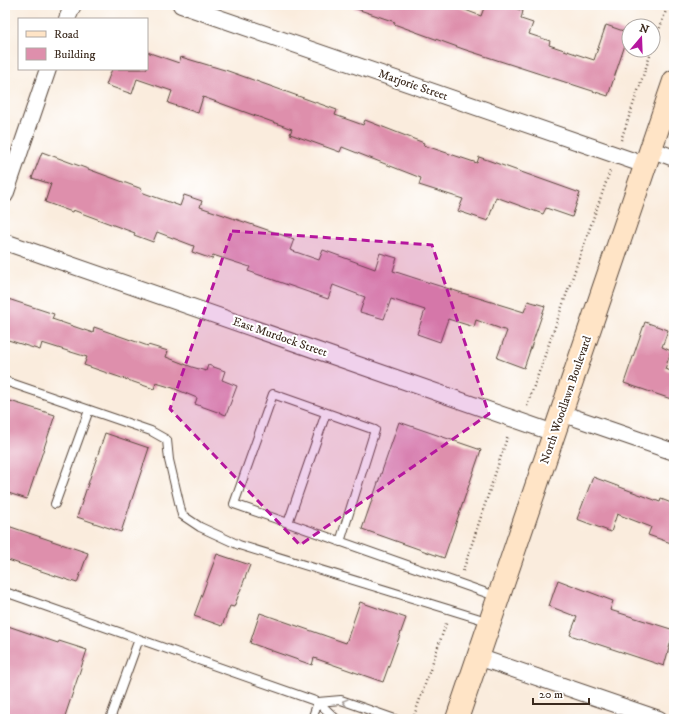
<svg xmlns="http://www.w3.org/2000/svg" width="679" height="724" font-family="'IM FELL DW Pica',serif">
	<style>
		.building { fill: #de8fac }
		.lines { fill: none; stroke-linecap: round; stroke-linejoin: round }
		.lane-casing { stroke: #58473b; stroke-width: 10 }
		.street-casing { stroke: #58473b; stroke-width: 18 }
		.secondary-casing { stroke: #58473b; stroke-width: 24 }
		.path { stroke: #58473b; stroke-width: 2.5; stroke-dasharray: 1 3; stroke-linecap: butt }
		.lane { stroke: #fff; stroke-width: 8 }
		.street { stroke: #fff; stroke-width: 16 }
		.secondary { stroke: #ffe4c6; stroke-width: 22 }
		.oneway { stroke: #a79f9a }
		.marked { fill: #b5179e; fill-opacity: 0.2; stroke: #b5179e; stroke-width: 3; stroke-dasharray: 8 5; stroke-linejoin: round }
		.labels { text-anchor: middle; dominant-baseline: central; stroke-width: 4; stroke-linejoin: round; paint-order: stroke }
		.street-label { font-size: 12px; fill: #3b2a1e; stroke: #fff }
	</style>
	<rect width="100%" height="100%" fill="#fff"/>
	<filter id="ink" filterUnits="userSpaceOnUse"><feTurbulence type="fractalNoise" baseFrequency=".025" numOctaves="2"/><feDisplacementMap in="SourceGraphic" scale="8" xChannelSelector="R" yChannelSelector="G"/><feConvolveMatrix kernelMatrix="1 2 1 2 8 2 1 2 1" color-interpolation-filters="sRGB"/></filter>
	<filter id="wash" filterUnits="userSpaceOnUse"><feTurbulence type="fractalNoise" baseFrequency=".012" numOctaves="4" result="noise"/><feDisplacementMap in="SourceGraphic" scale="16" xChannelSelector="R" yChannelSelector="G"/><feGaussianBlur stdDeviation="0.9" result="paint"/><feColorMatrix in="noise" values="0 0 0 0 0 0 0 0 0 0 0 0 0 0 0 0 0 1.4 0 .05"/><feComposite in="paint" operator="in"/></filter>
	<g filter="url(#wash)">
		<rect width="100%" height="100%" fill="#faecdd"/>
		<g id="blocks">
			<path class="building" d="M354,5H452L481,16L485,5H506L523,11L521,19L533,23L529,34L550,41L549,45L594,60L606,25L629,33L608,96L463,49L394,24L395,22L354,8Z
				M147,52L179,63L181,57L228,71L337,110L335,115L363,125L365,120L424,143L423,145L477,163L479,157L580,193L572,217L546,208L543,214L496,197L488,221L458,211L463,199L419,185L421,178L342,147L340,152L290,134L292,129L203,97L198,113L168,103L172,91L137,79L132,94L106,85L112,69H147Z
				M42,152L142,189L141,192L180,206L184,195L202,201L200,207L294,239L290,250L319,260L323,250L375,269L380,253L397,258L393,271L433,284L524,312L528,301L545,306L524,368L497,358L507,331L476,320L474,327L448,319L440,342L417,334L425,310L391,299L384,319L360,312L365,297L333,285L328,299L248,271L250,267L213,255L212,259L192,252L194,246L157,232L153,242L134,235L135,233L73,210L72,212L45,202L51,184L32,178Z
				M5,298L54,314L52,319L93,333L94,327L148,346V345L168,351L166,357L192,367L206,371L208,365L225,371L222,380L237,386L226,415L195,404L197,398L173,388L156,383L154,389L84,365L87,357L42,343L40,350L5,339Z
				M645,322L668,330L662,347L671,351L665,369L674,372V400L624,383Z
				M10,401L55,415L27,499L5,492V416Z
				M399,422L481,450L444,558L362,529Z
				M105,433L149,448L121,532L77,517Z
				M593,477L660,502L661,499L674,504V544L648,535L651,527L617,514L611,532L577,519Z
				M5,525L88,553L77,583L5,559Z
				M217,554L250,565L234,607L230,606L222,626L194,616Z
				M558,580L613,601L610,610L674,630L664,666L570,635L577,617L549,606Z
				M360,602L406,618L383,682L314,658L312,665L250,643L260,613L346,643Z
				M5,625L58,643L59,641L87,650L64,719H5Z"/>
		</g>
	</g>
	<g filter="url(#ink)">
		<use href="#blocks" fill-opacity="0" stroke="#58473b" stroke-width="1"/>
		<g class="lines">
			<defs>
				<path id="lane" d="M5,381L151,431L167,440L169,460L182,515L200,527L239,545L490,622
					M55,504L89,410
					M288,523L326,413
					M340,542L375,430L273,394L234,504C322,535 410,566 498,597
					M5,592L318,702L312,719
					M110,719L139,639
					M336,719L318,702L341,700L395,719"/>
				<path id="street" d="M181,5L645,165
					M67,19L73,5
					M650,149L674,158
					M5,195L48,69
					M5,242L554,433
					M561,413L674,452
					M478,657L659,719"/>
				<path id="secondary" d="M457,719L674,81"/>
			</defs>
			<use href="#lane" class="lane-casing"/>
			<use href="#street" class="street-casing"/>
			<use href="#secondary" class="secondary-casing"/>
			<path class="path" d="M653,47L668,5
				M621,140L652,50
				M527,406L610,171
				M463,571L508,435
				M413,719L447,621"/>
			<use href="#lane" class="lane"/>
			<use href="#street" class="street"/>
			<use href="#secondary" class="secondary"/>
		</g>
		<defs><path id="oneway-chevron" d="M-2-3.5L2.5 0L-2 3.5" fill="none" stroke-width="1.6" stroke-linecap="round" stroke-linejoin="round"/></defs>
		<use class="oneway" href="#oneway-chevron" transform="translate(345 702) rotate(-165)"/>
	</g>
	<path class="marked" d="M232,231L432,245L489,414L300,545L170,409Z"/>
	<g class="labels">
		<g class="street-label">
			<text transform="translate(413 85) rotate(19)">Marjorie Street</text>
			<text transform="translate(280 337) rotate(19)">East Murdock Street</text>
			<text transform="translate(566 400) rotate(-71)">North Woodlawn Boulevard</text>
		</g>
	</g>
	<rect width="679" height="724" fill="none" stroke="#fff" stroke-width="20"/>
	<rect x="18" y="18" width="130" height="52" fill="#ffffff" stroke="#b1aaa5"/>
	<rect x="26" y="31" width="20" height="6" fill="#ffe4c6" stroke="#b1aaa5"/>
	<text x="54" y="38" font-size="12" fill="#3b2a1e">Road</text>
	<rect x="26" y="48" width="20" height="12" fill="#de8fac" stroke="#b1aaa5"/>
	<text x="54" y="58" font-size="12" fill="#3b2a1e">Building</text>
	<g transform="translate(641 38) rotate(19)"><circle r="19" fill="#ffffff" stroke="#b1aaa5"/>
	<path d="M0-3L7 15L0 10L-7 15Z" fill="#b5179e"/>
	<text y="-6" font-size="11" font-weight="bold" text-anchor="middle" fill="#3b2a1e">N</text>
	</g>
	<path d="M533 698v6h56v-6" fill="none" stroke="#3b2a1e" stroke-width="2"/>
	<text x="539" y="698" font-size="12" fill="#3b2a1e" stroke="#ffffff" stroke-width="3" paint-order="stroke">20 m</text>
</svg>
